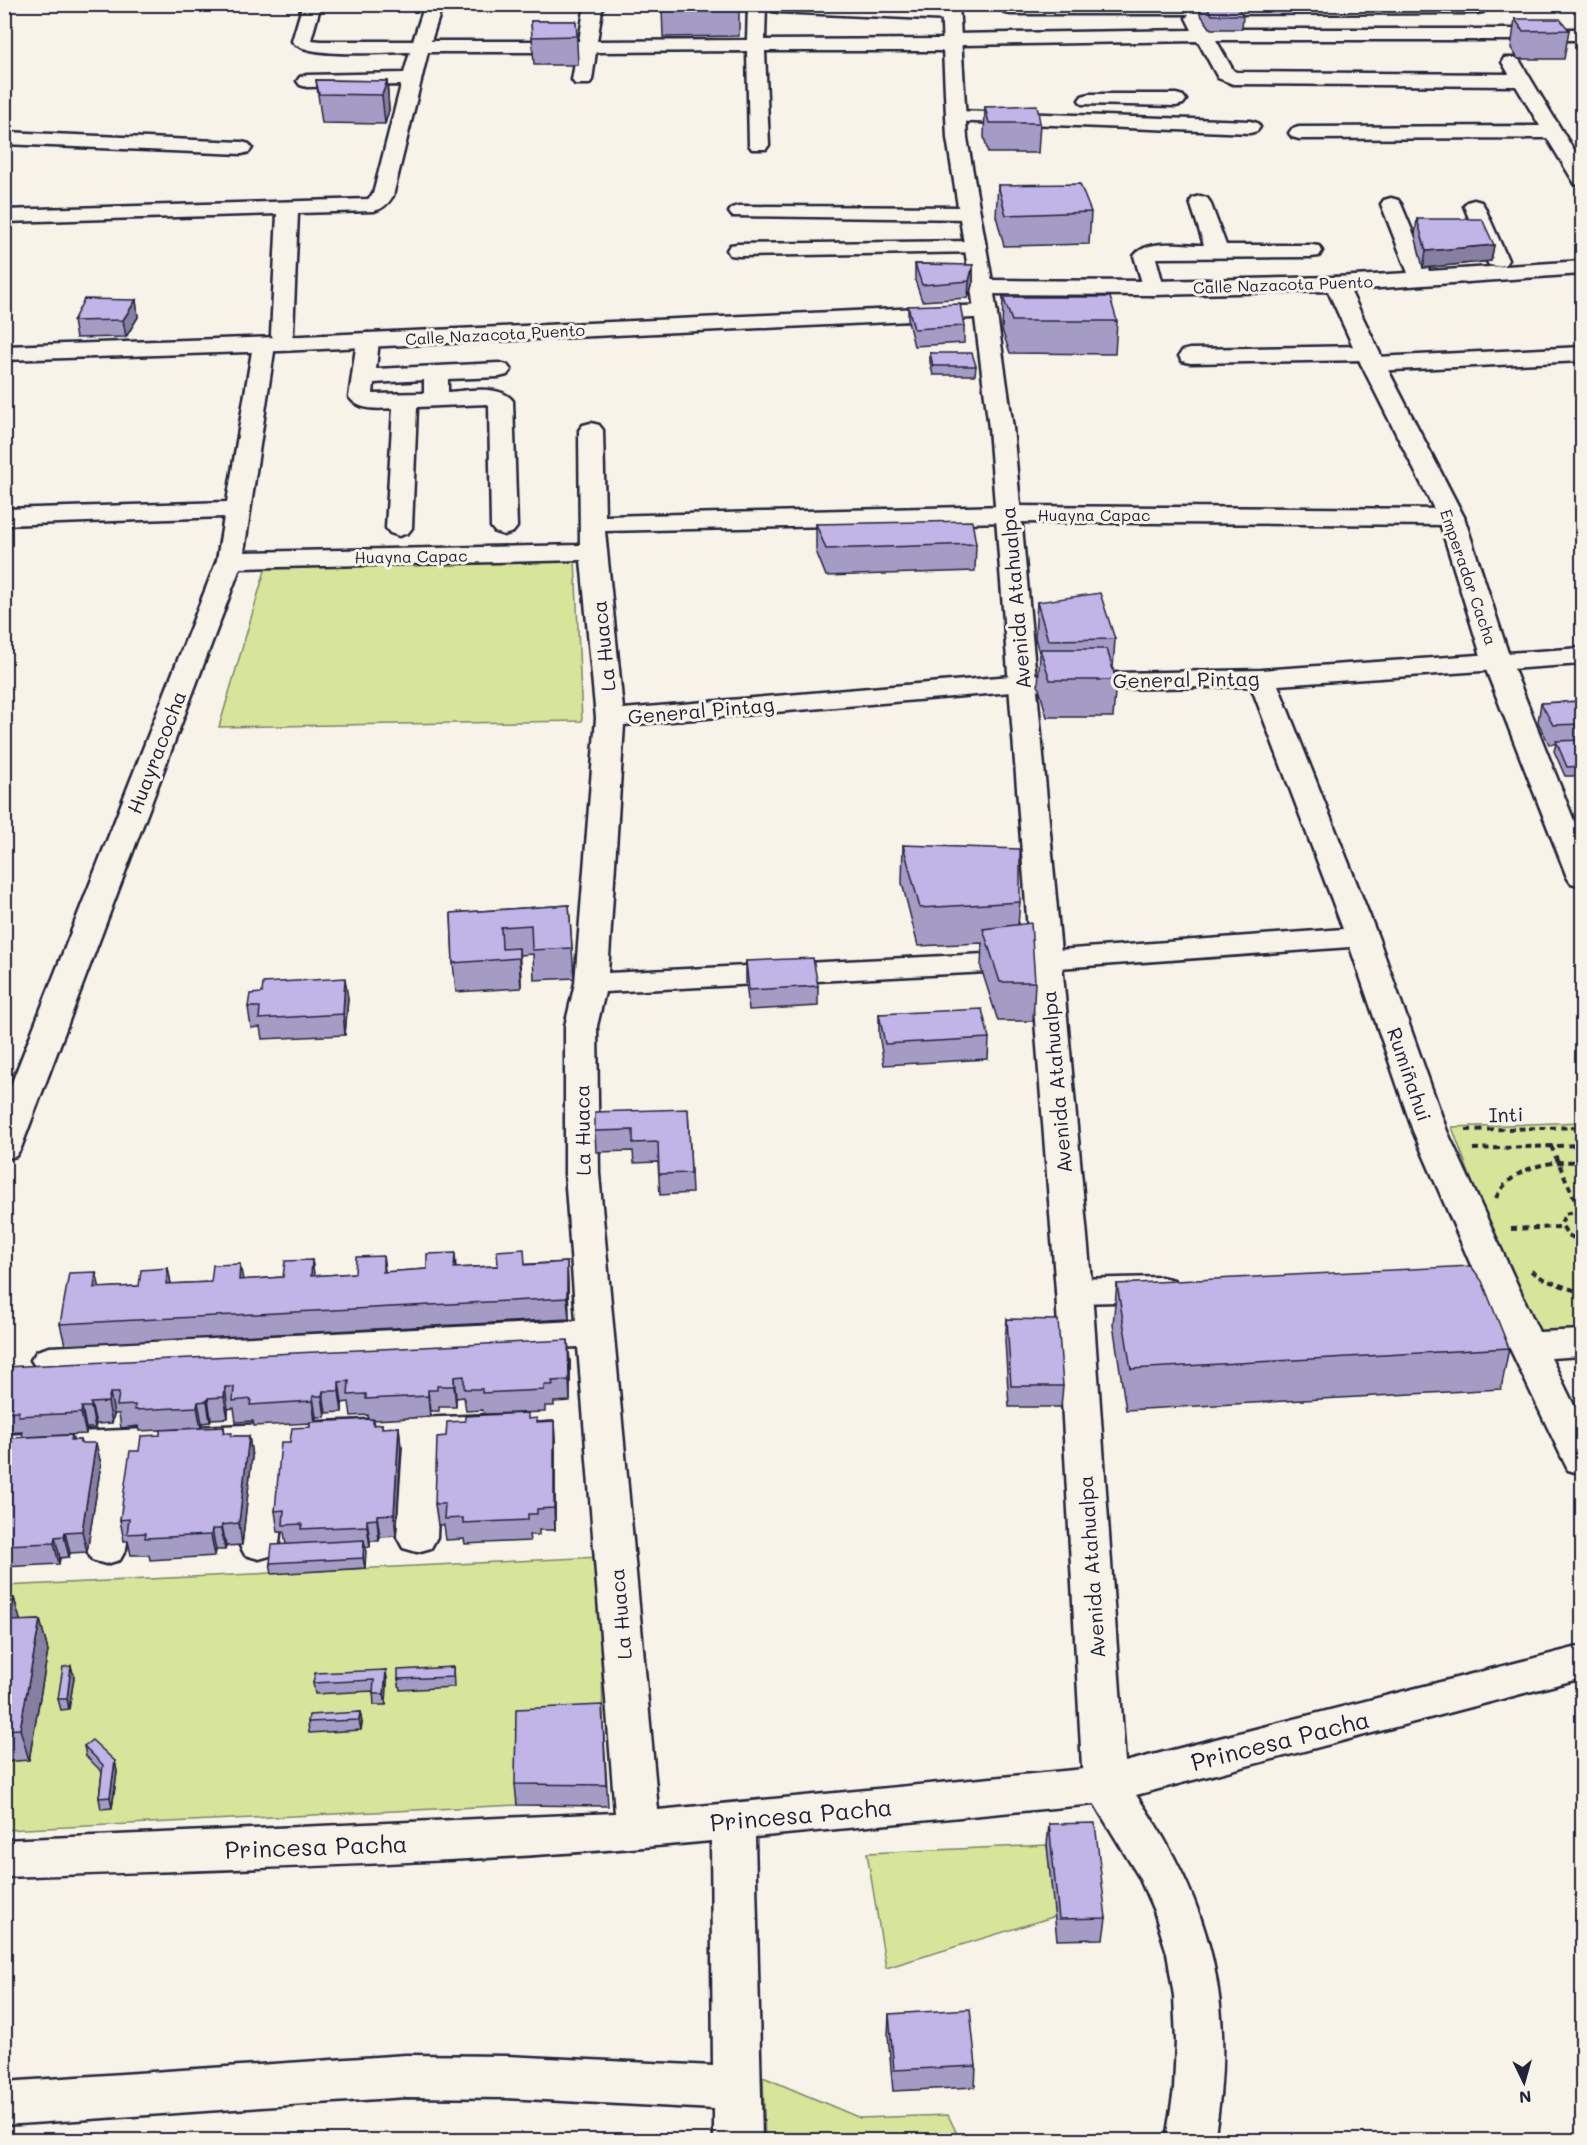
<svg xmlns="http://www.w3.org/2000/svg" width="1587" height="2145" font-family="Mali,sans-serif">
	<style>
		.green { fill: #d6e599; stroke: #7c846a; stroke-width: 1.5 }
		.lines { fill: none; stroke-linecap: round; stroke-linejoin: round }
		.minor-casing { stroke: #22223b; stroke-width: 5 }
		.tertiary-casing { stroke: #22223b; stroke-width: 5 }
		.secondary-casing { stroke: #22223b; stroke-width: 5 }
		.path { stroke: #22223b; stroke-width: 4; stroke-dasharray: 6 4.5; stroke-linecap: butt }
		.minor { fill: #f7f3e8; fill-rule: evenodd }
		.tertiary { fill: #f7f3e8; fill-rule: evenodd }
		.secondary { fill: #f7f3e8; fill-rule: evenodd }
		.wall { fill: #a59cc6; stroke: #22223b; stroke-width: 1.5; fill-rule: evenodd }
		.shaded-wall { fill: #867fa1; stroke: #22223b; stroke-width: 1.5 }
		.building { fill: #c0b5e6; stroke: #22223b; stroke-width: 1.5 }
		.labels { text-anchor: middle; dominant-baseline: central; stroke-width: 6; stroke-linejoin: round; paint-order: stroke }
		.far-street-label { font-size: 16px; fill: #22223b; stroke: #f7f3e8 }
		.street-label { font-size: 20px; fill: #22223b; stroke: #f7f3e8 }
		.near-street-label { font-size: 24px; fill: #22223b; stroke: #f7f3e8 }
	</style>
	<rect width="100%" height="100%" fill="#f7f3e8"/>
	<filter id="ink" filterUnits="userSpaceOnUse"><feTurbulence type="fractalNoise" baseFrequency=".0167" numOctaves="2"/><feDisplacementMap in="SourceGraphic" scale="12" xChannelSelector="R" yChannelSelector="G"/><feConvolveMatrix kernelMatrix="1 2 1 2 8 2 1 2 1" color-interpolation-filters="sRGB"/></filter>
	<g filter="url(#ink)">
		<path class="green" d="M575,559L582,721L219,727L266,567Z
			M1582,1122V1339L1531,1342L1452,1127Z
			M600,1557L603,1726L518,1730L517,1805L5,1830L4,1586Z
			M1047,1845L1056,1916L886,1968L867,1853Z
			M763,2077L860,2118L948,2115L960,2140H765Z"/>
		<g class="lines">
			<defs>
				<path id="minor" d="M303,4H321L311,40L321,41H413L425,4H443L431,41H579L585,4H603L597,41L747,40L748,4H766L765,40L944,39L953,34L1192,30L1186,18L1189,14H1011L1005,13L1002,9L1007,4H1484L1486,8L1483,12L1477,13L1201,14L1210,29H1582V40H1216L1233,70L1236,72L1509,74L1502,62L1504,58H1518L1582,164V186L1575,184L1547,138L1299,139L1292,137L1289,133L1292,129L1299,127L1540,126L1516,86L1233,84L1218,78L1198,41L962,45L960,49L953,51H765L769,145L766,149H752L749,145L747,51L596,52L592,80L589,84H575L572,80L577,52H428L393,196C388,204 383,209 374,211L298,213L293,334L290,339L282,341L274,339L271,334L277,214L4,222V210L368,199L373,194L401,85L307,87L300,85L297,81L300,77L307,75L404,73L410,52C386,52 304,59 292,41Z
					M771,4H841L950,10L956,11L959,15L956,19L950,20L778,12L772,11L769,7Z
					M1089,94H1176L1183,96L1186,100L1183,104L1176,106L1082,104L1079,100L1082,96Z
					M957,111L1250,121L1257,123L1260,127L1257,131L1250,133L950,121L947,117L950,113Z
					M4,132L242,142L249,144L252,148L249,152L242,154L4,144Z
					M1200,196L1207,198L1210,202L1226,245H1311L1319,246L1322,251L1319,256L1311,257L1156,258L1164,288L1161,293L1153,295L1145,293L1134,256C1147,238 1185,245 1204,245L1190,202L1193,198Z
					M1391,198L1398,200L1401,204L1429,271L1582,261V274L1336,291L1328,289L1325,284L1328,279L1336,277L1408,273L1381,204L1384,200Z
					M1474,200L1481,202L1484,206L1508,260L1505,265L1497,266L1489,265L1486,260L1464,206L1467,202Z
					M739,206L970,207L977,209L980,213L977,217L970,219L732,216L729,212L732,208Z
					M976,241L984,242L987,247L984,252L738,256L730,255L727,250L730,245L738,244Z
					M368,333L376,335L379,340L376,369L499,363L507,365L511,370L507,375L499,377L448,379V392C466,391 501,384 513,401L517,527L513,532L504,535L495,532L491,527L489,405L487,404L417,407L412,528L408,533L399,536L390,533L386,528L393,408C378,409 359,411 349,397L357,340L360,335ZM424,380V393L373,394L374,383Z
					M264,338L272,340L275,345L244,552L580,545L579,430L583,425L591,423L599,425L603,430L605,516L1007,506L1451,509L1460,512L1464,517L1460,522L1451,525L1007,522L605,531L623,709L1023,675L1261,670L1582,648V664L1278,685L1378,937L1447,1131L1539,1332L1582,1330V1356L1551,1358L1582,1422V1474L1568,1470L1563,1460L1477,1279L1413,1131L1350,947L1045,969L605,992L597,1026L599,1174L658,1810L1105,1767L1120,1773L1127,1785L1120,1797L1105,1803L755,1837L762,2140H714V2109L506,2098L406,2097L4,2125V2082L406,2055L506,2056L713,2066L711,1841C477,1864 240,1868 4,1877V1840L615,1813L578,1347L50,1373L37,1369L31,1360L37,1351L50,1347L576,1321L565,1174V1026L575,983L596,718L581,560L240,568L21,1148L16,1156L4,1159V1103L217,560L224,517L4,525V509L227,502L253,345L256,340ZM1251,686L1343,929L1045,951L608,973L624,725L1023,691Z
					M1367,346L1375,348L1378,353L1376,357L1582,347V361L1373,371L1365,369L1361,364L1364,360L1190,363L1182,361L1179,356L1182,351L1190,349Z
					M1161,1277L1174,1280L1179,1289L1174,1298L1161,1301L1074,1303L1061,1300L1056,1291L1061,1282L1074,1279Z
					M491,1415L504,1419L510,1429L504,1439L491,1443L441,1445L437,1537L431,1548L417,1552L403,1548L397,1537L403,1446L289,1451L279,1544L273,1555L259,1559L245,1555L239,1544L251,1453L140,1457L126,1549L120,1560L106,1564L92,1560L86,1549L101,1459L4,1463V1435Z"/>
				<path id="tertiary" d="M1336,277L1344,279L1347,284L1385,364L1464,517L1511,662L1582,841V886L1571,883L1567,877L1483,662L1438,517L1361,364L1328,291L1153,295L982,294L974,292L971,287L974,282L982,280L1153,281Z
					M986,305L994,307L997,312L994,317L280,351L4,360V346L280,337Z"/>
				<path id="secondary" d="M941,4H959L967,138L993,287L1013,428L1092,1291L1125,1762L1582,1646V1678L1136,1795C1213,1905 1237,2008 1214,2140H1166L1174,2089L1176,2041L1174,1996L1167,1953L1154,1911L1139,1877L1083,1785L1056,1291L989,428L971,287L947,138Z"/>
			</defs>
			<use href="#minor" class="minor-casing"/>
			<use href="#tertiary" class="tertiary-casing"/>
			<use href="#secondary" class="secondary-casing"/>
			<path class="path" d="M1466,1130L1582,1127
				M1551,1146L1579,1209
				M1473,1149L1582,1145
				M1496,1198C1511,1167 1550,1160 1582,1162
				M1582,1210L1565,1214L1561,1224L1568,1235L1582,1242
				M1511,1229L1562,1227
				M1531,1271L1545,1280L1582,1293"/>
			<use href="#minor" class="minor"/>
			<use href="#tertiary" class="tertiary"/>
			<use href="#secondary" class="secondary"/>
		</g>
		<path class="wall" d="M664,4H741V6H739V36L663,37L662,8Z
			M1201,4H1235L1243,15L1242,29H1211L1200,14Z
			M1515,19L1569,30L1564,59H1518L1511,48Z
			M531,21H576L578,65H534Z
			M316,80L387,81L389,110L385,124L322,123Z
			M985,107L1040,123L1038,153H988L984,137Z
			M998,185L1091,212L1089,244L1004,246L996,216Z
			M1417,219L1494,245L1491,261L1423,268L1415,235Z
			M915,264L973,265V282L968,298L922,301L915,280Z
			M1003,297L1117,321L1115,354L1010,353L1002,330Z
			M136,300L138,317L126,337L76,338L73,321Z
			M908,306L964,326V343L914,346L908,322Z
			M930,353L976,366L975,375H933L930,362Z
			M816,524L976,544L975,571L826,576L816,551Z
			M1037,602L1115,639L1113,669L1116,680L1113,717H1047L1038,685L1040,656L1035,638Z
			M1582,701V776H1565L1554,751L1556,744H1549L1538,722L1541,703Z
			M903,845L1020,902L1018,925L1035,982L1033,1021H998L981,968L982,943L918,946L902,883Z
			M569,905L574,978L534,980L533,954L519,955L521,988L456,992L453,963L451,913Z
			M746,961L818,986V1006L749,1010L746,982Z
			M348,998L345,1035L262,1039L260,1027L251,1028L248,1007Z
			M879,1014L989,1038L988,1059L884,1065L879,1034Z
			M688,1109L692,1193L660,1195L658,1162L634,1163L633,1151L596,1152L595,1131Z
			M455,1253L456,1268L567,1262L569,1319L65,1345L60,1324L99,1288L139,1286L168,1268L171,1284L211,1282L283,1277L312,1260L314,1276L355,1273L383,1256L385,1272L427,1269Z
			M1117,1284L1509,1348L1501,1389L1126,1410L1113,1324Z
			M1007,1319L1063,1386L1061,1407H1009L1005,1340Z
			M570,1361V1401L554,1402V1406H545V1412L484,1414L483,1410L466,1411L464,1397L456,1398V1407H439V1411H430V1417L373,1420L374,1425L382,1424V1428L399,1427L401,1448L396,1536L380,1537L379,1541H370V1547L365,1548V1568L272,1574L270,1563L286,1545L284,1532H278L275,1511L290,1442L310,1427V1423L254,1426L253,1421L236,1422L234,1408L228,1409V1418L211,1419L210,1422L202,1423L201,1428L139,1431L138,1426L121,1428L119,1414H114L112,1423L96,1424L95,1428H86V1434L23,1437L22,1432L5,1433L4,1429V1367ZM349,1402L351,1416L368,1415V1419L316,1422V1417H325L326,1413L342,1412V1403Z
			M529,1419L537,1422L554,1421L555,1442V1530H539V1535H529L530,1541L465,1544L464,1539L446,1540L444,1525H438L435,1504Z
			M224,1427L225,1433L233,1436H249L252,1457L242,1545L226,1546L225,1550H216L215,1556L150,1560L149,1555H131L128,1541H124L120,1520L139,1451L160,1435Z
			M72,1435L74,1440H80L81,1443L101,1464L87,1552L70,1553L69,1557L60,1558L59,1564L4,1567V1443Z
			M14,1598L20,1621L40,1620L48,1651L29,1760L4,1762V1599Z
			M71,1666L74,1677L69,1709L61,1710L58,1699Z
			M453,1667L454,1687L400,1690L398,1679Z
			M386,1670L387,1681L386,1705H374L373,1691L315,1694L313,1683Z
			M602,1705L608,1806L517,1805L515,1784Z
			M360,1712L362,1723L361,1730L309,1733L308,1722Z
			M84,1746L115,1761L117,1772L112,1808L101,1809L99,1798L102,1772L86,1756Z
			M1049,1824L1106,1918L1103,1939L1057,1940L1047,1845Z
			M889,2014L976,2066L975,2087L893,2091L888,2035Z"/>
		<path class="shaded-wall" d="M387,81L389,110L385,124L382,95Z
			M1494,245L1491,261L1423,268L1426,251Z
			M973,265V282L968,298L969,281Z
			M136,300L138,317L126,337L123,320Z
			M519,948L521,977V988L519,958Z
			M345,978L348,998L345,1035L343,1014Z
			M383,1256L386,1277L383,1272Z
			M312,1260L315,1280L311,1276Z
			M567,1262L568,1283L569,1319L567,1298Z
			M240,1264L244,1285L239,1280Z
			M168,1268L172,1289L166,1284Z
			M96,1272L101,1293L94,1288Z
			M568,1340L570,1361V1401L569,1380Z
			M454,1377L456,1398V1407L454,1386Z
			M339,1382L342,1403V1412L339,1391Z
			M225,1387L228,1409V1418L224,1397Z
			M428,1390L430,1411V1417L428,1396Z
			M323,1391L326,1413L325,1417L322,1396Z
			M110,1393L114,1414L112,1423L108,1402Z
			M313,1396L316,1417L315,1422L312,1401Z
			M208,1398L211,1419L210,1422L207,1401Z
			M198,1402L202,1423L201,1428L197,1407Z
			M91,1403L96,1424L95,1428L91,1407Z
			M82,1407L86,1428V1434L81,1413Z
			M554,1421L555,1442V1530L554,1508Z
			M399,1427L401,1448L396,1536L394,1514Z
			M249,1436L252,1457L242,1545L239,1523Z
			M96,1443L101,1464L87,1552L82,1531Z
			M377,1515L380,1537L379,1541L377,1519Z
			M367,1520L370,1541V1547L367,1526Z
			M222,1525L226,1546L225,1550L221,1529Z
			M212,1529L216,1550L215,1556L211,1535Z
			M65,1532L70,1553L69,1557L64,1536Z
			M55,1537L60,1558L59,1564L54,1543Z
			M364,1540L366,1551L365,1568L363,1558Z
			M14,1598L23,1630L10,1621Z
			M40,1620L48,1651L29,1760L20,1729Z
			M71,1666L74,1677L69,1709L67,1699Z
			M386,1670L387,1681L386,1705L384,1694Z
			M360,1712L362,1723L361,1730L359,1720Z
			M115,1761L117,1772L112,1808L110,1797Z"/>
		<path class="building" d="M664,4H739V8H662Z
			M1205,4H1235L1243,15H1212Z
			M1515,19H1560L1569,30L1523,31Z
			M531,21H576L577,36L532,37Z
			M316,80L387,81L382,95L319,94Z
			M1037,105L1040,123H989L985,107Z
			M1080,184L1091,212L1006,215L998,185Z
			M1417,219H1482L1494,245L1426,251Z
			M915,264L973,265L969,281L922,285Z
			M1003,297H1110L1117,321H1012Z
			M84,299L136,300L123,320L73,321Z
			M960,304L964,326L914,329L908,306Z
			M930,353H972L976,366H933Z
			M972,521L976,544L826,549L816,524Z
			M1100,593L1115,639L1048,640L1037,602Z
			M1040,649H1107L1116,680H1050Z
			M1582,701V724L1553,725L1541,703Z
			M1582,740V766L1567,767L1556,741Z
			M903,845L1020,849V902L920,908Z
			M569,905L572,948L532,950L531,925L501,927L502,949L519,948V958L453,963L451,913Z
			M1031,923L1035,982H1000L983,929Z
			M813,958L818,986L749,990L746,961Z
			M345,978L343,1014L259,1019L260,1007H248L250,994L262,993L263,983Z
			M982,1009L989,1038L885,1044L879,1014Z
			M688,1109L691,1173L659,1174L658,1142L633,1143V1130L595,1131V1112Z
			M524,1249L525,1265L567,1262V1298L60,1324L69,1273L96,1272L94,1288L139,1286L141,1270L168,1268L166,1284L211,1282L213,1265L240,1264L239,1280L283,1277L285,1261L312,1260L311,1276L355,1273L356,1257L383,1256V1272L427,1269V1254L455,1253L454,1268L498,1266L497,1251Z
			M1471,1266L1482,1281L1509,1348L1131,1369L1117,1284Z
			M1007,1319L1058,1320L1063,1386H1011Z
			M568,1340L569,1380L552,1381L553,1385H544V1390L482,1393V1389H464V1376L454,1377V1386H437V1390H428V1396L366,1399V1394L348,1395L349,1381L339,1382V1391H323L322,1396H313L312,1401L250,1405L251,1399L233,1401L234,1387H225L224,1397L208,1398L207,1401L198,1402L197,1407L135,1410V1405L117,1406L119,1393H110L108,1402L91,1403V1407H82L81,1413L18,1416L19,1411L4,1412V1367Z
			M528,1413V1419L537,1418V1422L554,1421V1508L537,1509V1514H528V1520L463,1523V1518L444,1519L445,1504H435L437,1437L446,1436L447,1422L465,1421V1416Z
			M373,1419V1425L382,1424V1428L399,1427L394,1514L377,1515V1519L367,1520V1526L301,1529L302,1524L283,1525L284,1510L275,1511L281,1442H290L292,1428L310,1427V1422Z
			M224,1427L223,1433H232L231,1436H249L239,1523L222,1525L221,1529H212L211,1535L145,1538L146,1533L127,1534L129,1519L120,1520L125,1484L130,1451H139L141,1436L160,1435V1430Z
			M72,1435L71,1440H80V1443H96L82,1531L65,1532L64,1536L55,1537L54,1543L4,1545V1443L8,1442L9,1438Z
			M364,1540L363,1558L270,1563L272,1545Z
			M14,1598L10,1621L40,1620L20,1729L4,1730V1599Z
			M71,1666L67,1699H58L63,1667Z
			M453,1667V1677L398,1679V1670Z
			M386,1670L384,1694H373L374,1680L313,1683L315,1673Z
			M602,1705L606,1785L515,1784L516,1709Z
			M360,1712L359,1720L308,1722L309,1715Z
			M92,1740L115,1761L110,1797L99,1798L103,1765L84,1746Z
			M1095,1823L1106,1918L1059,1919L1049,1824Z
			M970,2009L976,2066L894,2070L889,2014Z"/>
	</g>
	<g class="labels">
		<g class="far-street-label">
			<text transform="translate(1283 284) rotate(-2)">Calle Nazacota Puento</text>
			<text transform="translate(495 334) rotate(-3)">Calle Nazacota Puento</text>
			<text x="1094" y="514">Huayna Capac</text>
			<text transform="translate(411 556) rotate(-1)">Huayna Capac</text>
			<text transform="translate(1469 577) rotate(71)">Emperador Cacha</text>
		</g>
		<g class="street-label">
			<text transform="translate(1015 598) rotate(-95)">Avenida Atahualpa</text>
			<text transform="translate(603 646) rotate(-96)">La Huaca</text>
			<text transform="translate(1186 679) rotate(-1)">General Pintag</text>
			<text transform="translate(701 710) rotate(-5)">General Pintag</text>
			<text transform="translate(156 752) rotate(-69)">Huayracocha</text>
			<text transform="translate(1410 1074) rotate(71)">Rumiñahui</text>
			<text transform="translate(1056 1082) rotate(-95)">Avenida Atahualpa</text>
			<text transform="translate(1506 1114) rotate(-2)">Inti</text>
			<text transform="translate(582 1130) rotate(-91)">La Huaca</text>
			<text transform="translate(1091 1567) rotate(-94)">Avenida Atahualpa</text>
			<text transform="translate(620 1614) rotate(-95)">La Huaca</text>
		</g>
		<g class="near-street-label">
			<text transform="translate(1280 1740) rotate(-14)">Princesa Pacha</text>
			<text transform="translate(801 1814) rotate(-5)">Princesa Pacha</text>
			<text transform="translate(316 1846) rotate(-2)">Princesa Pacha</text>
		</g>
	</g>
	<rect width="1587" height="2145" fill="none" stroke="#f7f3e8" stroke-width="24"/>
	<rect x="12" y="12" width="1563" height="2121" fill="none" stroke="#22223b" stroke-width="2" filter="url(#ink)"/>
	<g transform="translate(1524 2082) rotate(175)" stroke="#f7f3e8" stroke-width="4.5" paint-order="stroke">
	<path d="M0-4.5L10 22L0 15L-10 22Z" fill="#22223b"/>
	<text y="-9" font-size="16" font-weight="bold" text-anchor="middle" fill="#22223b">N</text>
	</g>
</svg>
